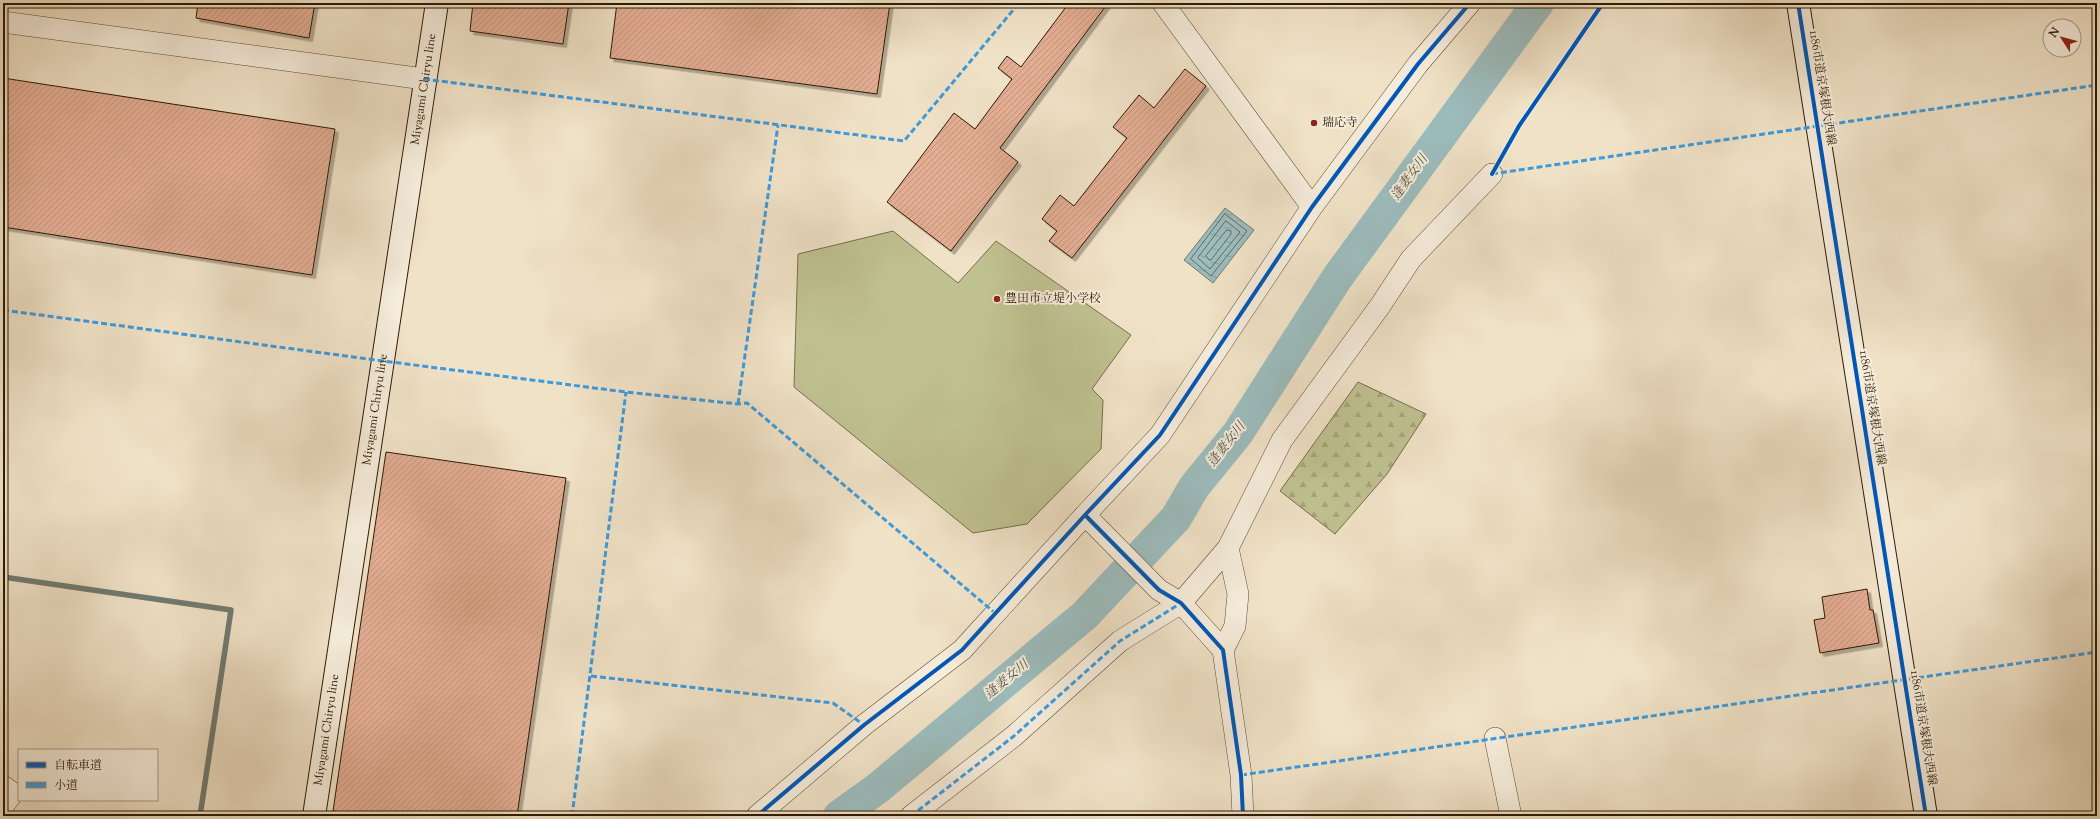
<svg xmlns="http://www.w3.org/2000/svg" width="2100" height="819" font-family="'Sorts Mill Goudy','Noto Serif JP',serif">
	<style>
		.grass { fill: #c0c191; stroke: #766e4a }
		.forest { fill: url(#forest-firs); stroke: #766e4a }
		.water { fill: url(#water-ripples); stroke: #707b72 }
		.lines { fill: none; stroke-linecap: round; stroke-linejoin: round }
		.shore { stroke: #646b60; stroke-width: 1 }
		.stream { stroke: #707b72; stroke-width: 5.5 }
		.river { stroke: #9cbcbd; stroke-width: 32 }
		.building { fill: url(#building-hatch); stroke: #2d1a02; filter: url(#shadow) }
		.street-casing { stroke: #5e4c33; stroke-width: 22 }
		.secondary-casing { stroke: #2d1a02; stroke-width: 24 }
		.path { stroke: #2d1a02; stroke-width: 2.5; stroke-dasharray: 3 2; stroke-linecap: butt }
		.street { stroke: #f5ecdb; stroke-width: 21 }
		.secondary { stroke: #f5ecdb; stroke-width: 22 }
		.quiet { stroke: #3d9bdd; stroke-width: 3; stroke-dasharray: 6 3; stroke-linecap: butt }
		.cycleway-casing { stroke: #f5ecdb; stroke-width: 6 }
		.cycleway { stroke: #0057b8; stroke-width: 4 }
		.poi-dot { fill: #8f2418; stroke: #f5ecdb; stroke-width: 1.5 }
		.labels { text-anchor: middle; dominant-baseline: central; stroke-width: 4; stroke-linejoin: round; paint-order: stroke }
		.street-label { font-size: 12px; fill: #2d1a02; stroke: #f5ecdb }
		.poi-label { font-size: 12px; fill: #2d1a02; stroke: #f5ecdb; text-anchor: start }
		.water-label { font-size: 13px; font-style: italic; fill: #545343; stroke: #f5ecdb }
	</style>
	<defs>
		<pattern id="forest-firs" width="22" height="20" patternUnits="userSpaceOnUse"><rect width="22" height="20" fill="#c0c191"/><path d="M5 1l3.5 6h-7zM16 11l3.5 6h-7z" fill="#a5a57b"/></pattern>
		<pattern id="water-ripples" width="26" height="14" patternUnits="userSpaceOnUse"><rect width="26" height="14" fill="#9cbcbd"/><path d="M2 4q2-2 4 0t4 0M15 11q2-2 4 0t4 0" fill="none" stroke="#87a1a1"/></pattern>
		<pattern id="building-hatch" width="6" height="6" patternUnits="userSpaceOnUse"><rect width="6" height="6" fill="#e3ad93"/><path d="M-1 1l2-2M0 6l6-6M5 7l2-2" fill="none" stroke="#c3947d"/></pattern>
		<filter id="shadow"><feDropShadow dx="3.5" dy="3.5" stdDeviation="0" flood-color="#0004"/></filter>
	</defs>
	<rect width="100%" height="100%" fill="#f0e2c7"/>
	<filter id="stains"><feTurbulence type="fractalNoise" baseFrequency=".005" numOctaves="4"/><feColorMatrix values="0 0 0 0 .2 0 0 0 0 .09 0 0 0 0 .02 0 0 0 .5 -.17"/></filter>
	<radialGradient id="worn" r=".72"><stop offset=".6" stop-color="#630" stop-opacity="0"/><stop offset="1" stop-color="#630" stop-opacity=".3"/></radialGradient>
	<path class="grass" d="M893,231L958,283L996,241L1131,335L1092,389L1103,400L1101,449L1027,524L973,533L794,387L798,254Z"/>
	<path class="forest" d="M1358,382L1426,414L1387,474L1335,534L1280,491Z"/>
	<path class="water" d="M1225,208L1254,230L1213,283L1184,260Z"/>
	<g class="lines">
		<path class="shore" d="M1225,214L1247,231L1211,276L1191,259Z
			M1226,221L1240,232L1210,269L1198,258Z
			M1227,230L1231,231V234L1211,260H1209L1206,256Z"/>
		<path class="stream" d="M3,577L231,610L200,816"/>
		<path class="river" d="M839,816L878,788L1085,615L1176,518L1194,487L1238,433L1337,278L1538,3"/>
	</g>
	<path class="building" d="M198,3H315L309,38L196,18Z
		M473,3H569L563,44L470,31Z
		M617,3H890L877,94L610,58Z
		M1069,3H1108L1000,148L1018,162L951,251L887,202L954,113L975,129L1012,79L998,68L1007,56L1021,67Z
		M1185,69L1206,86L1072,258L1049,241L1057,231L1042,219L1060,195L1074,206L1127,138L1113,127L1139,95L1154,108Z
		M3,78L335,129L312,275L3,227Z
		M386,452L566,478L517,816H371L333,811Z
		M1867,589L1870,610H1873L1879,643L1820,653L1814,620L1825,618L1822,597Z"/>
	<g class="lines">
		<defs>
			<path id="street" d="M1163,3L1312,207
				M3,22L424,79
				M1223,650L1235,626L1238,594L1228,548
				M1495,738L1511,816
				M3,786L13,793L3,806
				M757,816L864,725L962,650L1085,515
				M911,816L1014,736L1120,641L1181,603L1228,548L1282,440L1380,306L1411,259L1492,174
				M1243,816L1241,775L1223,650L1181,603L1159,590L1085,515L1160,435L1312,207L1418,64L1470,3"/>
			<g id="secondary">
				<path d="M1798,3L1926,816"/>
				<path id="s1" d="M314,816L437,3"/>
			</g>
		</defs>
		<use href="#street" class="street-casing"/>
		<use href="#secondary" class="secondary-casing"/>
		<path class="path" d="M1501,158L1519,126L1603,3"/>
		<use href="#street" class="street"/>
		<use href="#secondary" class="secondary"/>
		<path class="quiet" d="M424,79L904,141L1019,3
			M1492,174L2097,85
			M3,310L383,361L626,392L738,404L747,403L995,613
			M738,404L778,125
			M591,676L833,703L864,725
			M1241,775L2097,652
			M572,816L626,392
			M911,816L1014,736L1120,641L1181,603"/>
		<defs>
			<path id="cycleway" d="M1798,3L1926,816
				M1492,174L1519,126L1603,3
				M757,816L864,725L962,650L1085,515
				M1243,816L1241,775L1223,650L1181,603L1159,590L1085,515L1160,435L1312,207L1418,64L1470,3"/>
		</defs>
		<use href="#cycleway" class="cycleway-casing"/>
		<use href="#cycleway" class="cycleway"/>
	</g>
	<g class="poi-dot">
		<circle cx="1314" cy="123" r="4"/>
		<circle cx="997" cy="299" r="4"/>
	</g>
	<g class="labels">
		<g class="street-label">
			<text transform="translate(1822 88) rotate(81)">1186市道京塚根大西線</text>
			<text stroke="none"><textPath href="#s1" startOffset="735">Miyagami Chiryu line</textPath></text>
			<text transform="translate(1872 408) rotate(81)">1186市道京塚根大西線</text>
			<text stroke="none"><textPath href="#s1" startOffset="411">Miyagami Chiryu line</textPath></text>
			<text transform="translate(1923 728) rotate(81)">1186市道京塚根大西線</text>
			<text stroke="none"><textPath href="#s1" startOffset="87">Miyagami Chiryu line</textPath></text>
		</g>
		<g class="poi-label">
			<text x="1322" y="123">瑞応寺</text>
			<text x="1005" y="299">豊田市立堤小学校</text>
		</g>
		<g class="water-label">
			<text transform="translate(1410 178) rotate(-54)">逢妻女川</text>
			<text transform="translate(1227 445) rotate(-52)">逢妻女川</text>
			<text transform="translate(1007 680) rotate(-40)">逢妻女川</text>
		</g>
	</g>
	<rect width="2100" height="819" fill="none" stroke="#f0e2c7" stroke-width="16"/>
	<rect x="4" y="4" width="2092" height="811" fill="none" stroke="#2d1a02" stroke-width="2"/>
	<rect x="8" y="8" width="2084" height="803" fill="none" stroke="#2d1a02"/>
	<rect x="18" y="749" width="140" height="52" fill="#f5ecdb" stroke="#a59884"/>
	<rect x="26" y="762" width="20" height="6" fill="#0057b8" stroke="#a59884"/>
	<text x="54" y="769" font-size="12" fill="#2d1a02">自転車道</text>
	<rect x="26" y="782" width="20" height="6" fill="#3d9bdd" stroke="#a59884"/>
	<text x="54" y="789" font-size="12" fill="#2d1a02">小道</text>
	<g transform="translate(2062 38) rotate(306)"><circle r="19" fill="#f5ecdb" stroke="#a59884"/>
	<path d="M0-3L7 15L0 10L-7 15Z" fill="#8f2418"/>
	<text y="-6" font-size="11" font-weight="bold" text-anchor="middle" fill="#2d1a02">N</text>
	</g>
	<rect width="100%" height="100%" filter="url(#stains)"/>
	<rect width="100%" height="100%" fill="url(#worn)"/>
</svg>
